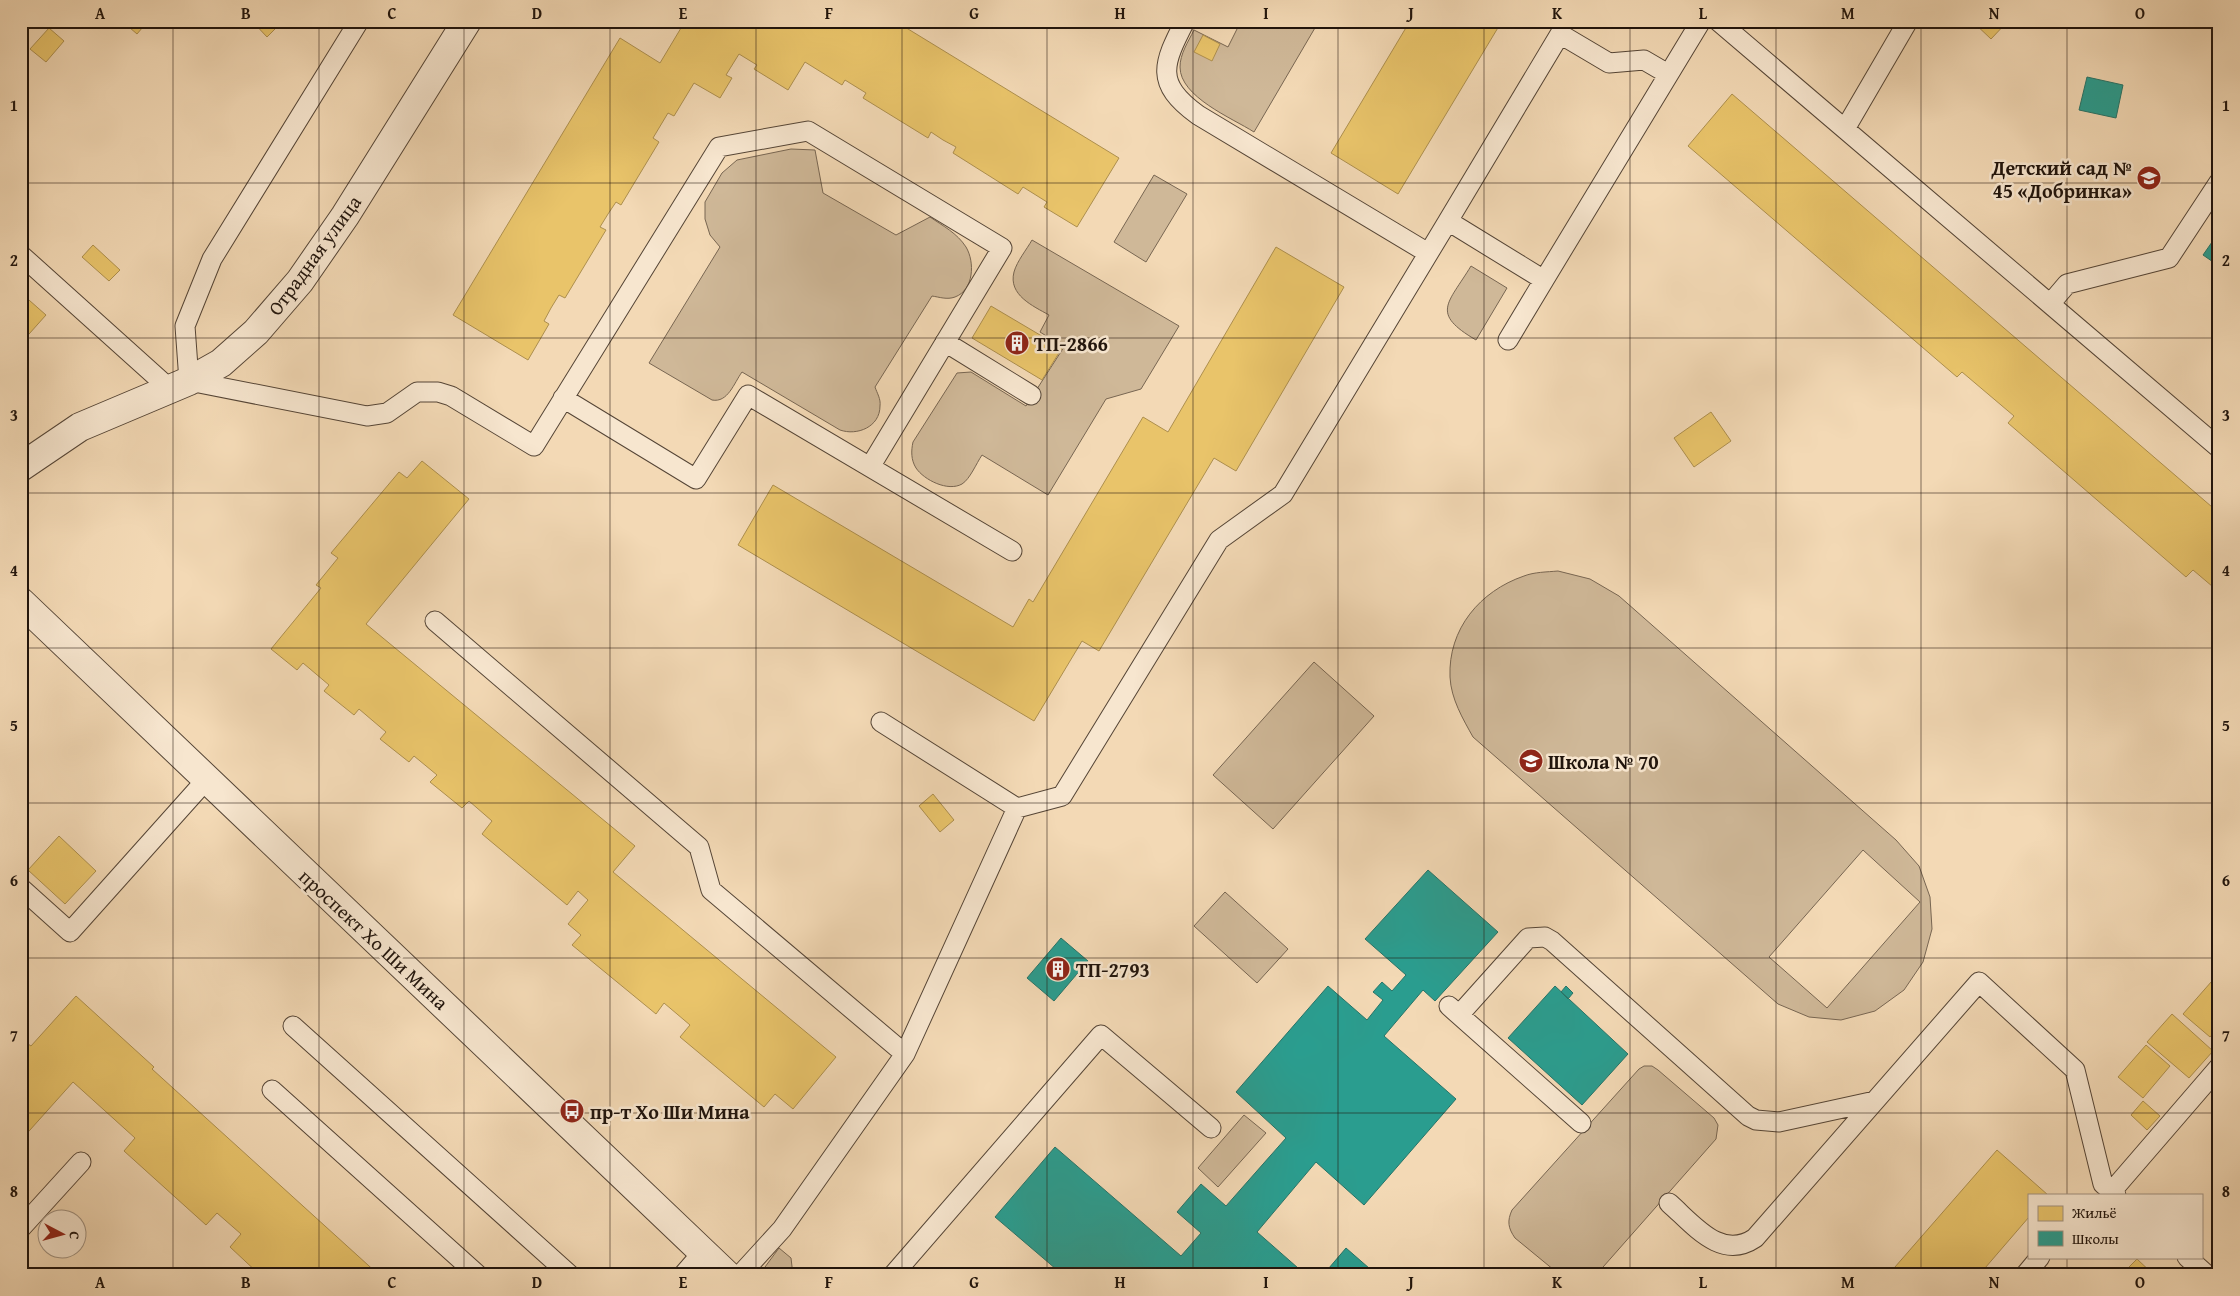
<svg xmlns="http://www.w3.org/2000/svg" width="2240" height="1296" font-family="'Gentium Book Plus',serif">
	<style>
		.green { fill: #cfb898; stroke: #786652; fill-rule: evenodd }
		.homes { fill: #e9c46a; stroke: #ad8f4e }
		.schools { fill: #2a9d8f; stroke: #277468 }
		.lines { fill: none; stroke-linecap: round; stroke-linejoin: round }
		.service-casing { stroke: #554536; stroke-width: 21 }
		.minor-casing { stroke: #554536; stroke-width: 30 }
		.tertiary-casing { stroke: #554536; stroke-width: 30 }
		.service { stroke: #f7e6cf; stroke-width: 19 }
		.minor { stroke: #f7e6cf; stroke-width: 28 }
		.tertiary { stroke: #f7e6cf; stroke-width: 28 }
		.grid { fill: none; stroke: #20140c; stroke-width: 1; stroke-opacity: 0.55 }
		.labels { text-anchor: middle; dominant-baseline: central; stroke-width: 5; stroke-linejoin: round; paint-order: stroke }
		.poi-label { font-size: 20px; font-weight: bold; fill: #20140c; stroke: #f7e6cf; text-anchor: start }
		.street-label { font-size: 20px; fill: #20140c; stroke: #f7e6cf }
		.neatline { fill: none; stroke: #20140c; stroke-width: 2 }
		.grid-label { font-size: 16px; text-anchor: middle; font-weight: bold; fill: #20140c }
	</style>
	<rect width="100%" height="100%" fill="#f3d9b5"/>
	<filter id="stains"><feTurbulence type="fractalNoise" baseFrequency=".004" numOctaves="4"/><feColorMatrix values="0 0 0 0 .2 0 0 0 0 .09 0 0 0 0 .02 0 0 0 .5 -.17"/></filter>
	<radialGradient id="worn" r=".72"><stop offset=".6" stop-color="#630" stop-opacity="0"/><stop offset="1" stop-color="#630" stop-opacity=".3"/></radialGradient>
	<path class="green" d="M1241,21H1319L1254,132C1232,118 1180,97 1180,67C1180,54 1188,42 1194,30L1228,47Z
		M791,149L815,150L823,193L896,235L930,217C943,226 957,233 966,247C975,262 974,290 955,297C947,300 939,297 932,296L875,387C877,393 881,399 880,406C880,427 857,436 840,430L742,372C734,383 728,403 712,400L649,363L720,247L710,235L705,219V202L722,173L737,160Z
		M1154,175L1187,194L1146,262L1114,242Z
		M1032,240L1179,326L1141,389L1106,399L1048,495L982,455C976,464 970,479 962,484C948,492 924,480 916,468C911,460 911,451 913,442L957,373L971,372L1026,406L1064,347L1040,332L1049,315C1033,306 1008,295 1014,272C1017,261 1027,249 1032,240Z
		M1471,266L1507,288L1476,340C1430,313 1448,304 1471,266Z
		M1558,571L1590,579L1619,596L1896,840L1919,866L1930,897L1932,929L1923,962L1904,990L1875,1011L1841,1020L1809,1017L1778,1004L1473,737C1463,719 1451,699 1450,677C1448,629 1480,591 1524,576C1534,572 1547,572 1558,571ZM1863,850L1920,902L1827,1008L1769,957Z
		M1314,662L1374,716L1273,829L1213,775Z
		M1225,892L1288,949L1257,983L1194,926Z
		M1644,1066H1652L1658,1070L1714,1118L1718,1125L1716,1139L1596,1275H1560L1515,1238C1508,1228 1507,1221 1512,1210L1639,1069Z
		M1244,1115L1266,1133L1218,1187L1198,1168Z
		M779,1248L791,1258L793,1275L765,1274V1267Z"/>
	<path class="homes" d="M122,21H148L137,34Z
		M252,21H283L267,37Z
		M679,21H818L827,27L830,21H895L1119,158L1077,227L1044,207L1047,202L1023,187L1018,194L953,153L956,147L943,140L931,132L928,138L863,98L866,93L845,80L842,85L805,62L788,90L754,69L757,65L739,54L726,75L732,78L720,98L694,83L674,116L668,113L653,138L659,142L621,205L616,202L608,214L600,227L606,230L565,298L559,295L551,308L544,321L549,324L528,360L453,315L620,38L660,63L681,28L676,25Z
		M1410,21H1502L1398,194L1331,153Z
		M1972,21H2008L1991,39Z
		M49,28L64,41L46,62L30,49Z
		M1203,35L1220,44L1212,61L1194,52Z
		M1732,94L2219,513V592L2193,570L2186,577L2008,423L2014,416L1962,372L1957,377L1688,146Z
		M93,245L120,270L109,281L82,257Z
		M1276,247L1344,287L1236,471L1214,458L1099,651L1082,641L1034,721L738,545L773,485L1013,627L1029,599L1033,602L1143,417L1168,432Z
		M21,293L46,315L21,343Z
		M991,306L1062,348L1042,380L972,338Z
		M1711,412L1731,441L1694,467L1674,438Z
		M422,461L469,499L366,624L635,846L613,872L836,1057L793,1109L775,1094L764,1107L680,1037L690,1025L664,1003L656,1014L572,945L581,935L568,924L588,900L578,891L567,905L482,834L492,821L469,801L462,808L430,782L437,775L414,756L409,762L380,739L386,732L359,709L354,715L324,691L329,685L303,663L297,670L271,649L321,588L316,585L338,558L331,553L399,472L407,478Z
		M933,794L954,820L940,832L919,806Z
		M59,836L96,871L65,904L28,870Z
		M2219,973V1027L2210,1037L2183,1014Z
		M76,996L154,1067L152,1069L379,1275H260L230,1247L241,1234L217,1213L206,1225L124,1151L135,1138L73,1082L21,1140V1052L28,1044L31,1046Z
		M2172,1014L2213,1051L2189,1078L2147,1042Z
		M2146,1045L2170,1066L2143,1098L2118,1077Z
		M2143,1101L2160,1116L2147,1130L2131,1115Z
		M1997,1150L2048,1195H2029V1217L1979,1275H1888Z
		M2137,1259L2154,1275H2121Z"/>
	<path class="schools" d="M2087,77L2123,85L2116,118L2079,110Z
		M2219,232V266L2203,255Z
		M1428,870L1498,932L1435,1001L1423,990L1384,1036L1456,1099L1364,1205L1316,1162L1257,1232L1306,1275H1063L995,1217L1055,1147L1181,1256L1201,1233L1177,1212L1201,1184L1226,1206L1286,1138L1236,1092L1328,986L1367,1020L1383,1000L1373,992L1382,982L1392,991L1406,975L1365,939Z
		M1061,938L1088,961L1054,1001L1027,978Z
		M1555,986L1628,1054L1582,1105L1508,1038Z
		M1566,986L1573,993L1568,999L1561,992Z
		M1346,1248L1377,1275H1323Z"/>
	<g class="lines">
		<defs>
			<path id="service" d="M359,21L212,259L185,326L189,381L367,416L387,413L417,392H438L451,396L534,446L719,147L808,131L1002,248L870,467
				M1185,21C1163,64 1154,83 1198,115L1428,253
				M1718,21L2219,448
				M1845,129L1908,21
				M1448,221L1560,34L1609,63L1644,60L1668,74
				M21,255L170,389
				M2050,304L2067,284L2169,258L2219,182
				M1508,340L1544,280
				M945,342L1031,395
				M563,398L696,479L748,395L1012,551
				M435,621L699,847L711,890L905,1054
				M881,722L1017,808L1062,796L1219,540L1283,494L1448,221L1544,280L1701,21
				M21,888L70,932L206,780
				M1449,1006L1581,1123
				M1459,1015L1528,938L1545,937L1552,941L1748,1116L1756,1120L1779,1122L1875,1101
				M293,1026L570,1275
				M272,1090L478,1275
				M2112,1191L2219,1067
				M1669,1203C1694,1225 1721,1261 1755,1238L1979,982L2075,1070L2103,1184L2116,1195
				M21,1228L81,1162
				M2187,1257L2207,1275
				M683,1275L703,1252
				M740,1275L782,1229L905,1054L1017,808
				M893,1275L1101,1035L1211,1128
				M2025,1275L2040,1257"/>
			<path id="minor" d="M21,602L727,1275"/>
			<path id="tertiary" d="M21,467L80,427L189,381L221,363L256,332L300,281L345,216L467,21"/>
		</defs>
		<use href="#service" class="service-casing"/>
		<use href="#minor" class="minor-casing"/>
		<use href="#tertiary" class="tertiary-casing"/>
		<use href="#service" class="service"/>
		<use href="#minor" class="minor"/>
		<use href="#tertiary" class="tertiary"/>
	</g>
	<path class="grid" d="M173,21V1275M319,21V1275M464,21V1275M610,21V1275M756,21V1275M902,21V1275M1047,21V1275M1193,21V1275M1338,21V1275M1484,21V1275M1630,21V1275M1776,21V1275M1921,21V1275M2067,21V1195M21,183H2219M21,338H2219M21,493H2219M21,648H2219M21,803H2219M21,958H2219M21,1113H2219M2067,1257V1275"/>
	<defs>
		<symbol id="school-disc" viewBox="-11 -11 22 22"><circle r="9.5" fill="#8f2418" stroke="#f7e6cf"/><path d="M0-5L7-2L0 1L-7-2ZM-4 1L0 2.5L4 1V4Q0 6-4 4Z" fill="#fff"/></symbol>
		<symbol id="building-disc" viewBox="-11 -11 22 22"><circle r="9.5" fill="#8f2418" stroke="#f7e6cf"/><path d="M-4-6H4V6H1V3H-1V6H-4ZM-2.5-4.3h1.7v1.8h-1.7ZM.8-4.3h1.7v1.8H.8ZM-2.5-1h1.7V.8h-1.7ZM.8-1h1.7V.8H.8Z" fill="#fff"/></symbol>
		<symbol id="bus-disc" viewBox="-11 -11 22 22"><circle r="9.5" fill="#8f2418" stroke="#f7e6cf"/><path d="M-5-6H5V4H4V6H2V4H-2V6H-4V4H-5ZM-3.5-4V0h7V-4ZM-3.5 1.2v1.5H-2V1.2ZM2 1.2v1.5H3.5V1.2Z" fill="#fff"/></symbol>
	</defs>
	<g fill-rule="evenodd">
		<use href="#school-disc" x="2135" y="164" width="28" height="28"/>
		<use href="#building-disc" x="1003" y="329" width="28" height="28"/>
		<use href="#school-disc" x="1517" y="747" width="28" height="28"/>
		<use href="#building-disc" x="1044" y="955" width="28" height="28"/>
		<use href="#bus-disc" x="558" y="1097" width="28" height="28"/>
	</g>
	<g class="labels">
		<g class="poi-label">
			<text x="2132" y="167" text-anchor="end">Детский сад №<tspan x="2132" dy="23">45 «Добринка»</tspan></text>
			<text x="1034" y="343">ТП-2866</text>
			<text x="1548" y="761">Школа № 70</text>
			<text x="1076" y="969">ТП-2793</text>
			<text x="590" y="1111">пр-т Хо Ши Мина</text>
		</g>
		<g class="street-label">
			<text transform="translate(314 255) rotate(-54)">Отрадная улица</text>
			<text transform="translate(374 939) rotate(43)">проспект Хо Ши Мина</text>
		</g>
	</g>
	<rect width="2240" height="1296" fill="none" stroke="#f3d9b5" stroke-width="55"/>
	<rect x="2028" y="1194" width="175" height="65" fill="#f7e6cf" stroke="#a19281"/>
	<rect x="2038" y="1206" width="25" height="15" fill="#e9c46a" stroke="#a19281"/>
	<text x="2072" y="1218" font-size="15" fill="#20140c">Жильё</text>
	<rect x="2038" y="1231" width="25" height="15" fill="#2a9d8f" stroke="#a19281"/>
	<text x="2072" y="1244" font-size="15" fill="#20140c">Школы</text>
	<g transform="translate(62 1234) rotate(96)"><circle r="24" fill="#f7e6cf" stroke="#a19281"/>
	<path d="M0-4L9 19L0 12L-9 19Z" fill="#8f2418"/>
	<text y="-8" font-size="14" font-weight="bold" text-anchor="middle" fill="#20140c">С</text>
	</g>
	<rect x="28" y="28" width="2184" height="1240" class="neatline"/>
	<g class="grid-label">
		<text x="100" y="19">A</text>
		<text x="246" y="19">B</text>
		<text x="392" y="19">C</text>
		<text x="537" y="19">D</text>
		<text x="683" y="19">E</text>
		<text x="829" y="19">F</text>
		<text x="974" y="19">G</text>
		<text x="1120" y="19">H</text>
		<text x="1266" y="19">I</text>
		<text x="1411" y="19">J</text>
		<text x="1557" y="19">K</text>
		<text x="1703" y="19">L</text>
		<text x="1848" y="19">M</text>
		<text x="1994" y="19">N</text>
		<text x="2140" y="19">O</text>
		<text x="14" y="111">1</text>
		<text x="2226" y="111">1</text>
		<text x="14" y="266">2</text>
		<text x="2226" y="266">2</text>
		<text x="14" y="421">3</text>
		<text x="2226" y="421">3</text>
		<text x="14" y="576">4</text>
		<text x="2226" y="576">4</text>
		<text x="14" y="731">5</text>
		<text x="2226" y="731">5</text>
		<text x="14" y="886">6</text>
		<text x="2226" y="886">6</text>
		<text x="14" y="1041">7</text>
		<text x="2226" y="1041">7</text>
		<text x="14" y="1197">8</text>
		<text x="2226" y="1197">8</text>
		<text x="100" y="1288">A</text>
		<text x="246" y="1288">B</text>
		<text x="392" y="1288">C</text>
		<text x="537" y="1288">D</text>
		<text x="683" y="1288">E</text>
		<text x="829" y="1288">F</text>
		<text x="974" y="1288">G</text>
		<text x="1120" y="1288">H</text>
		<text x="1266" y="1288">I</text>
		<text x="1411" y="1288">J</text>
		<text x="1557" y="1288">K</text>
		<text x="1703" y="1288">L</text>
		<text x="1848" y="1288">M</text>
		<text x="1994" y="1288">N</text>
		<text x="2140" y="1288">O</text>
	</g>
	<rect width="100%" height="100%" filter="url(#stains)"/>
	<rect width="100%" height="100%" fill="url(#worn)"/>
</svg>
